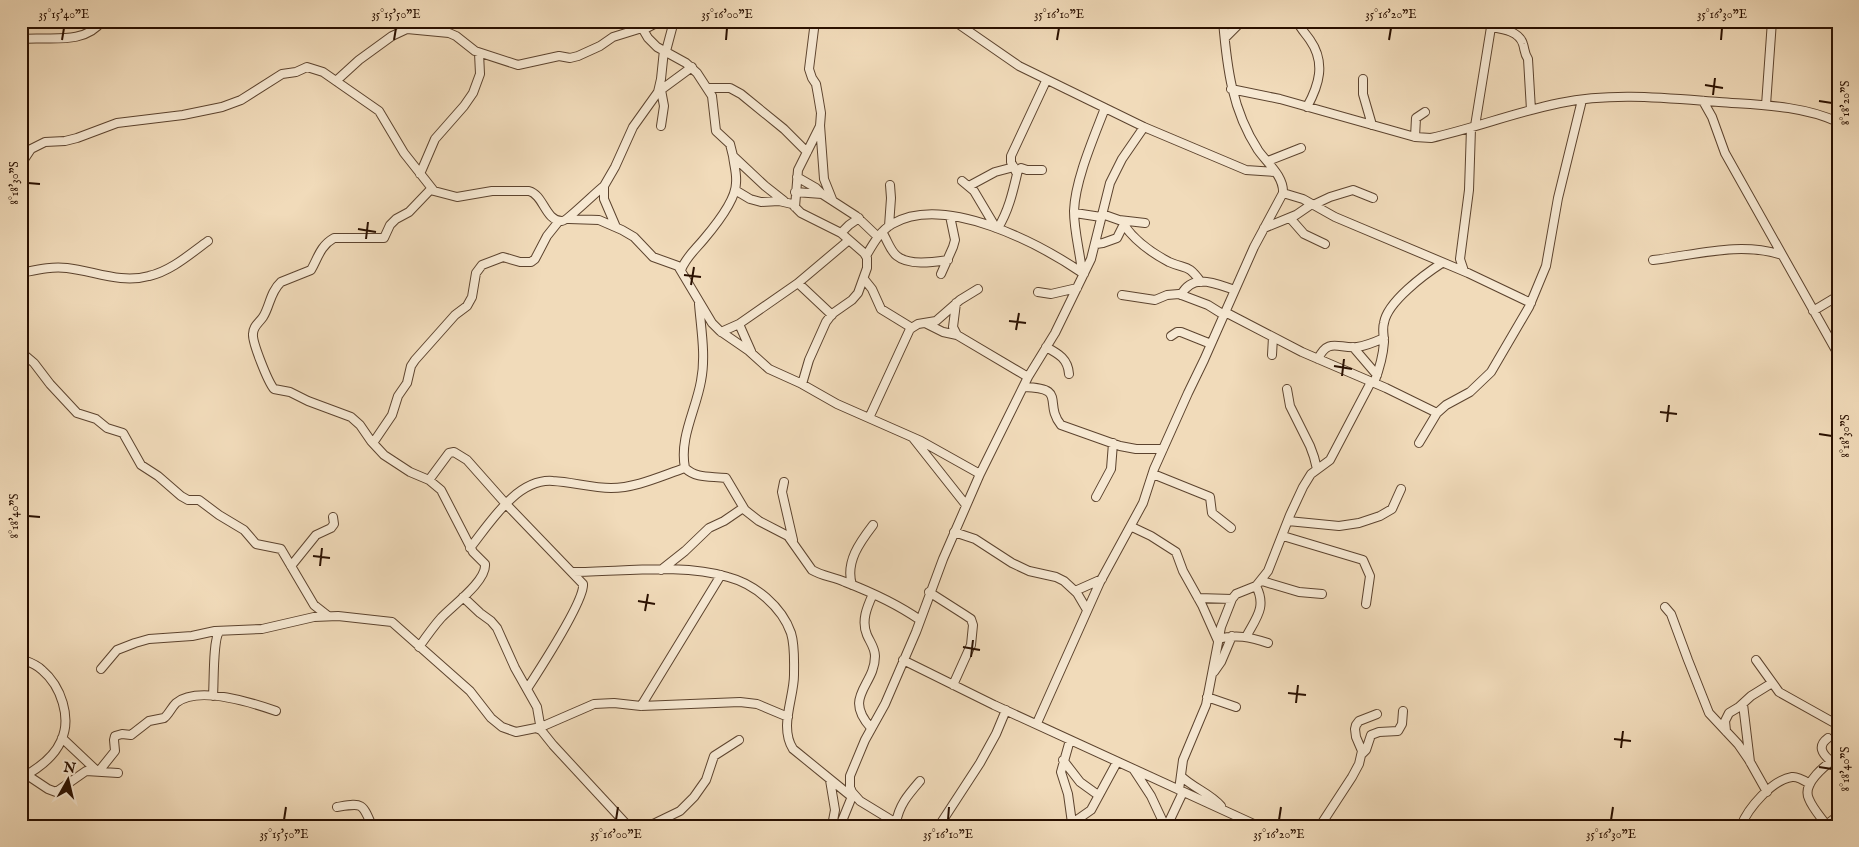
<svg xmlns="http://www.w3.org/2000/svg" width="1859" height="847" font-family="'IM FELL English',serif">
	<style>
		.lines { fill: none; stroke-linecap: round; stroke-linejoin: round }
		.street-casing { stroke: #5c432e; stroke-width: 10 }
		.street { stroke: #f6e8d2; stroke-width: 8 }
		.ticks { fill: none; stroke: #2a1000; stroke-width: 2 }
		.neatline { fill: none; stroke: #2a1000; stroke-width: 2 }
		.ticks-label { font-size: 12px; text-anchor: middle; fill: #2a1000 }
	</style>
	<rect width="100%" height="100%" fill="#f1dbba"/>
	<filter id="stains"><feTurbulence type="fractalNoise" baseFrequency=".004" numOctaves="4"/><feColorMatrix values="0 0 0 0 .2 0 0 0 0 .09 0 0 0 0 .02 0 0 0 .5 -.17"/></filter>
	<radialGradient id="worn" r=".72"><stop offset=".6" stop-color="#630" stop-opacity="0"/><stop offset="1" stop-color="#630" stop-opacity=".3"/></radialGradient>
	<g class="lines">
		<defs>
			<path id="street" d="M638,21L648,38L657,47L686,63L697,73L712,96L716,131L730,144L733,156L765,186L784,201
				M954,21L1019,66L1144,127L1246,170L1275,172
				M1297,21C1300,28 1306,34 1310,40C1326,63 1319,85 1307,107
				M1491,27C1503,29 1519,31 1523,44C1525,50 1524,53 1528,59L1531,110
				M643,30L660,21
				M1225,38L1242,21
				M21,39C47,36 84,46 102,21
				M666,51L674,21
				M1363,79V94L1372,125
				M336,81L359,60L392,36L407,29L449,33L456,36L475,51L518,65L559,56L570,58L578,56L600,46L613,37L642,28
				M708,88H730L741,94L784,129L807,152
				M1231,89L1280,99L1415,137L1431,138C1475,128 1516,112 1560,103C1612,92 1666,98 1719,102C1758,105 1801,105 1838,122
				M661,90L664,106L661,126
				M658,92L692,67
				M1703,101L1712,117L1725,153L1838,354
				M1766,105L1772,21
				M820,125L824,179L832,199
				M1475,126L1492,21
				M1415,137L1416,118L1425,112
				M1268,161L1301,148
				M21,164L31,149L45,142L65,141L77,138L117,123L183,115L222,107L241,100L282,74L296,72L307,67L323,72L379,111L404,153L434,191L457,197L492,191H529C544,195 545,221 562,221C567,221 597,191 604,186
				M420,174L435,139L464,106L473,93L480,74L479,53
				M1017,174L1011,162V156L1046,81
				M797,177L816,188L822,194
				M962,181L974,191L996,228
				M969,186L995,172L1014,167
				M735,190L750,199L761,202L779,201L792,204L801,213L841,233L864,253L867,258V268L858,293L852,300L832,314L826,322L809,360L802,384
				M795,192L822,194L856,216L878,237
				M1283,193L1303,199L1335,217L1468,273L1531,303
				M1313,205L1330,197L1353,190L1373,198
				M795,207L798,170L820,126L821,113L818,95L816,84L812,78L809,69L815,21
				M1075,213L1101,217
				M1102,214L1119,220L1145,223
				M1290,218L1304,234L1325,244
				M569,219L599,220L622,230L634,237L653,257L678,266L712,323L720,331L749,351L769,369L800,383L837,404L921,441L980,474
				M1124,225C1135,241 1152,253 1169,262C1187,270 1187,263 1201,282
				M889,226L891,198L890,185
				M616,227L604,199V186L615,167L633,127L658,92L661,79L664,50
				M998,228C1009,210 1013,191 1018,170L1021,168L1027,170H1042
				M1264,228L1296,215L1312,204
				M882,232C887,239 890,251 897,256C909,266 934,262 948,260
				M841,233L849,225L859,218
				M1096,244L1103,243L1117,238L1125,222
				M866,256C873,244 880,231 892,224C945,193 1040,244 1084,274
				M1653,260C1696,255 1740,241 1782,255
				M681,270C686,257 695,250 704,239C715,226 736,200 736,183C737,174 734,165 733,156
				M1464,271L1460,259L1469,190L1471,128
				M1082,272C1080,252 1074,231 1074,211C1075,180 1094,137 1105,108
				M21,273C36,270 51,266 67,268C94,271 121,284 149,276C171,271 190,254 208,241
				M941,274L953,247L955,240L950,216
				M864,279L872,289L881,309L912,328
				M798,283L832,315
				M1038,292L1051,294L1077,288
				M1122,295L1155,300L1167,295L1179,294L1208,305L1224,315
				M1181,295C1193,272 1216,284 1235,290
				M956,303L953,327L957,335
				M699,304C701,329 706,356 701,381C696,410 679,438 685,468C697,479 710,476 726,478L745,510L759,521L788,536L812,570C822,576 834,577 845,582C871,592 897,604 920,620
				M1813,311L1838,296
				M1225,312L1302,352L1386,388L1437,413
				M739,324L751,351
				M927,324L943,332L957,335L1028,377
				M721,332L739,324L798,283L849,240
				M1171,336L1177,332H1181L1211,344
				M1046,347C1059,354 1068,359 1069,374
				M1353,347L1377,375
				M21,352L34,363L50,384L77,413L96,419L107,428L123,433L141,465L158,476L181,496L188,500H199L219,515L244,530L256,544L281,549L314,605L328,616
				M1272,355L1273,337
				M1318,359C1328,337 1339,349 1357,347C1366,346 1375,342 1384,338
				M1374,383C1379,370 1383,357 1384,342C1384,336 1382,329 1384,323C1387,302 1425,274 1442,263
				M1024,387C1068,388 1043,403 1061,425L1120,446L1136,449H1163
				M1287,389L1290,406L1310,446L1314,457L1317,469
				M869,418L910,329L918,324L936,321L960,300L978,289
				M913,438L966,505
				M373,443L392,415L398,396L407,383L411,366L415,360L455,315L467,306L472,297L476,273L482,265L503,257L520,262H531L535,259L547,236L559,221
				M1419,443L1437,413L1446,405L1470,392L1491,372L1529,307L1546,266L1558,198L1582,100
				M1153,474L1210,497L1212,513L1231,528
				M429,480L449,453L454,452L467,460L506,504L583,584C585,600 538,672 527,689
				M784,482L782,492L793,540
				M1096,497L1111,469L1113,443
				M1288,521L1339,526L1359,523L1380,516L1392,509L1401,489
				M1132,527L1151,536L1176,552L1183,571L1202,605L1218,641
				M954,532L975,539L1012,563L1029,571L1056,577L1064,581L1077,593L1087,610
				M1283,536L1363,560L1370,576L1366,604
				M470,548C490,523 517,478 553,481C572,482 592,488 611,488C636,488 661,476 685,468
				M291,566L316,535L331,528L334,524L333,517
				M661,570L685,551L709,528L724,521L743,508
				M573,572C622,572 681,563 728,577C755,584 782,607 791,633C795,646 794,662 794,675C794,698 779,727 793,749L852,797
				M1262,581L1299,592L1322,594
				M852,585C845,562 860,542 873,525
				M1075,591L1102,579
				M929,592L965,615L971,619L973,625L971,645L953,685
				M463,597L480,613L491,621L497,628L515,668L537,707L541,730
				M1198,598L1232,599
				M1665,607L1671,614L1688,660L1709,713L1738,744L1749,760L1767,792
				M1246,637C1256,618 1267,607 1256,586
				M1218,639C1236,634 1250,637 1268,643
				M419,647C426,637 433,627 441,618C452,606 487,581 485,564L473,552L441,490L429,480L410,472L384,455L371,441L360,425L351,417L308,401L290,392L274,389C268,382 252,342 253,334C253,326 259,323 263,317C270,306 270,292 281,282L311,270C318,258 320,246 334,238H384L390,225L396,219L409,212L431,189
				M21,659C29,662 36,664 42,670C61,686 72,718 61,741C54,757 36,770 21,778
				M903,660L994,705L1258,826
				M1756,660L1779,692L1838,725
				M101,669L117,650L135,643L149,639L192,636L215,631L262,629L314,617L338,616L392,622L470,691L491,718L502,727L516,732L536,728L541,730L553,745L628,826
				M1214,672L1221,662L1232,636
				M213,696C214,682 213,640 219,632
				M1207,697L1236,707
				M1743,704L1750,762
				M641,706L721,575
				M1037,723L1100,582L1143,503L1154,469L1188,393L1204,360L1254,247L1283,193C1284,176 1267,163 1258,150C1232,110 1227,68 1223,21
				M541,727L594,704L614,703L641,706L740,702L757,704L788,717
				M871,728C842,696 875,686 875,656C875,648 870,642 867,635C861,621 867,607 873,594
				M1726,731L1725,721L1729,713L1739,707L1751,696L1772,683
				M62,738L97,771
				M1828,738C1817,746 1822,754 1831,761
				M1070,740L1061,772L1068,794L1072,823
				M1362,754L1366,750L1371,735L1379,732L1398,731L1402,724L1403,711
				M1063,760L1080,782L1098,795
				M1134,770L1151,796L1165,826
				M99,771L115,751L114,740L115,736L122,734L131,735L149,721L164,718C169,714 171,708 176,703C198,685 253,703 276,711
				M27,775L48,789L56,792L86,771L118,773
				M1181,776C1193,788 1210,793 1221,806
				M830,780L835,810L832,826
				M1179,790L1183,760L1206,705L1221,627L1232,599L1236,594L1256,586L1268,571L1290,515L1303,487L1311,474L1330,460L1371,382
				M337,807C362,803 362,802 372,826
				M896,823C899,805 908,795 920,781
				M1071,824L1091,810L1117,762
				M1826,825L1838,816
				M518,826V825
				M649,826L680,811L694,797L706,780L714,756L739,740
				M840,826L853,794
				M901,826L860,801L852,792L850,787V776L865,740L885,704L916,632L943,559L980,474L1028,377L1055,333L1091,259L1110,183L1122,159L1144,127
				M939,826L980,763L996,734L1006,710
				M1167,826L1183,792
				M1320,826L1352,777L1359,764L1362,751L1356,737L1355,729L1356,725L1359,721L1377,714
				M1741,826C1748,808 1772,780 1792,777C1798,776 1805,781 1810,784
				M1827,826C1821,817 1813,809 1809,799C1801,783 1827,764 1838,756"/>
		</defs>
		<use href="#street" class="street-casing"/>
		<use href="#street" class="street"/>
	</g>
	<path class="ticks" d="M62,40L64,28M394,40L396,28M726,40L727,28M1057,40L1059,28M1389,40L1391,28M1721,40L1722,28M1705,85L1723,88M1713,95L1715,78M1819,101L1832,103M28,183L40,184M358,229L376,232M366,239L368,222M684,275L701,277M691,285L694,267M1009,321L1026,323M1016,330L1019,313M1334,366L1352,369M1342,376L1344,359M1660,412L1677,414M1667,422L1669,405M1819,434L1832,436M28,516L40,517M313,556L330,558M320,566L322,548M638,601L655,604M645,611L648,594M963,647L980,650M971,657L973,640M1288,693L1306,695M1296,703L1298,685M1614,739L1631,741M1621,748L1623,731M1819,767L1832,769M284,820L286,807M616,820L618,807M948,820L949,807M1279,820L1281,807M1611,820L1613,807"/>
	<rect width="1859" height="847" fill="none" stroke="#f1dbba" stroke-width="55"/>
	<g transform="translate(68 780) rotate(8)" stroke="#f6e8d2" stroke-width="4" paint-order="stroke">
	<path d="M0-4L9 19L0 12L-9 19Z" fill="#2a1000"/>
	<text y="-8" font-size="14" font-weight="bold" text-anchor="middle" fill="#2a1000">N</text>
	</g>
	<rect x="28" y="28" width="1804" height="792" class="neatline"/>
	<g class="ticks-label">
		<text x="64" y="18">35°15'40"E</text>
		<text x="396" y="18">35°15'50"E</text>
		<text x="727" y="18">35°16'00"E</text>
		<text x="1059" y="18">35°16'10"E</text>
		<text x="1391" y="18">35°16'20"E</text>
		<text x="1722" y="18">35°16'30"E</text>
		<text transform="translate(1845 103) rotate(-90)" y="4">8°18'20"S</text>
		<text transform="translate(14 183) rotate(-90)" y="4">8°18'30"S</text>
		<text transform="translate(1845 436) rotate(-90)" y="4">8°18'30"S</text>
		<text transform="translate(14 516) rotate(-90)" y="4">8°18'40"S</text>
		<text transform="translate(1845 769) rotate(-90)" y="4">8°18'40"S</text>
		<text x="284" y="838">35°15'50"E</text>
		<text x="616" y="838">35°16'00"E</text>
		<text x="948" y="838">35°16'10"E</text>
		<text x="1279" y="838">35°16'20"E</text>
		<text x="1611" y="838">35°16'30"E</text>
	</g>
	<rect width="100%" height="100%" filter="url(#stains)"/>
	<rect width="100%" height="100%" fill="url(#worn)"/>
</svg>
